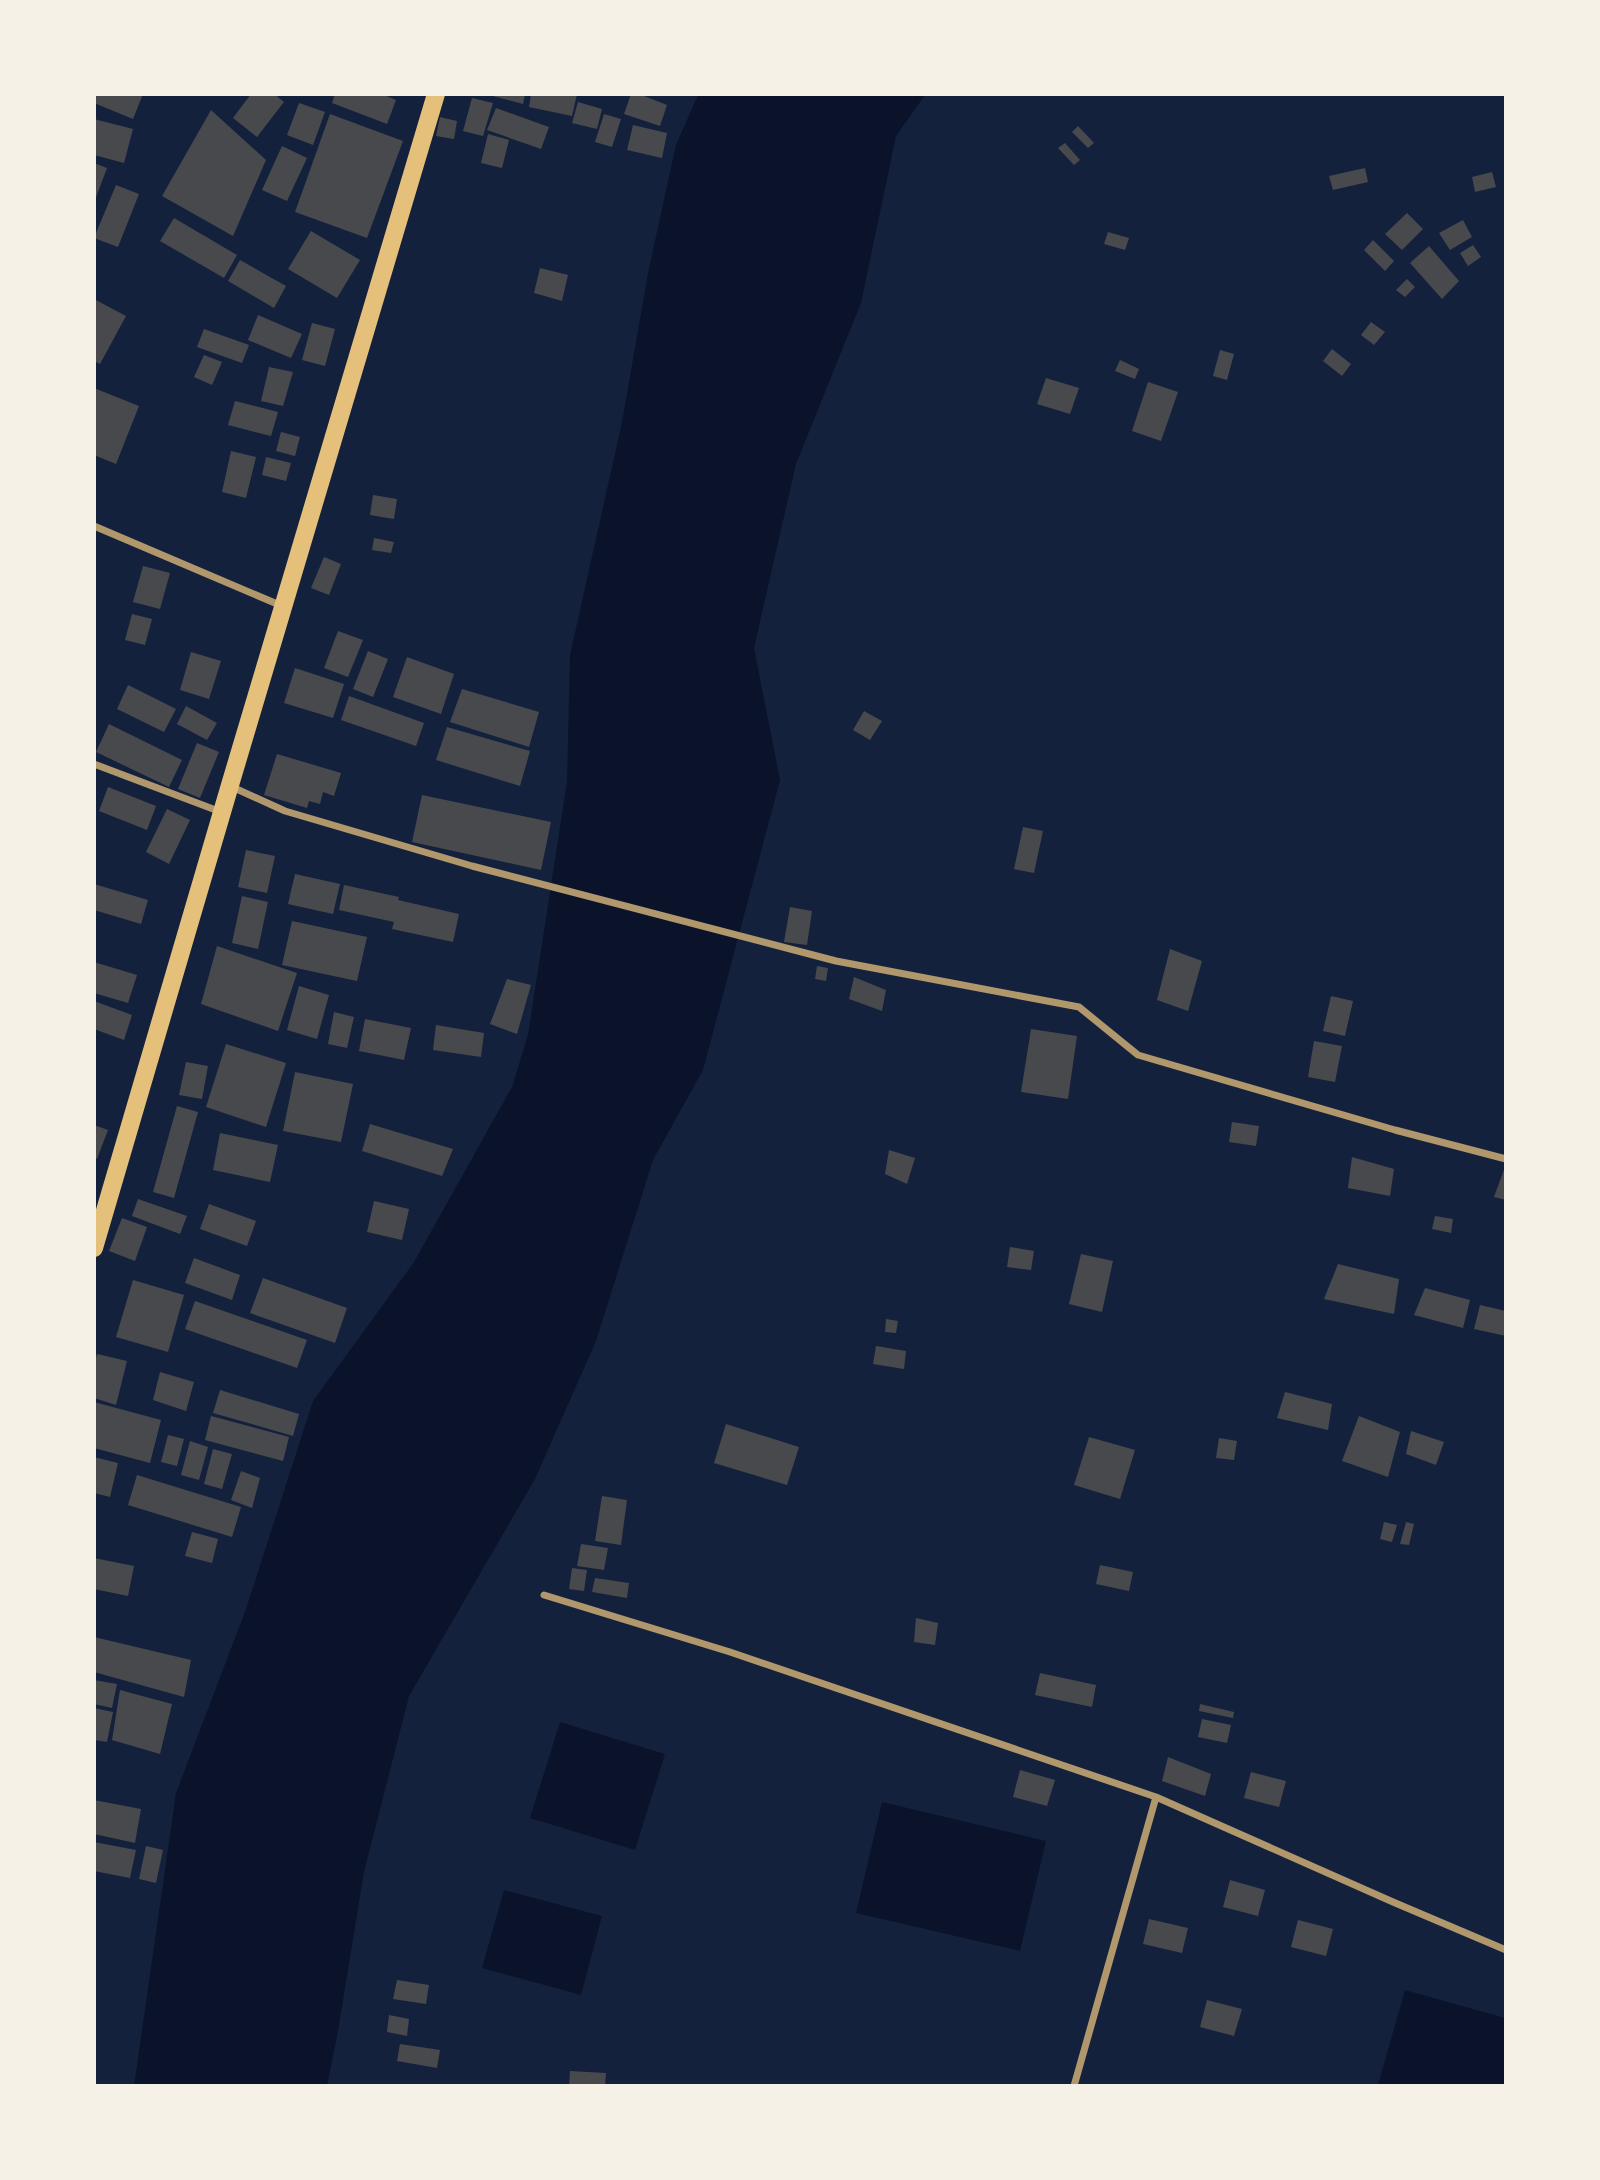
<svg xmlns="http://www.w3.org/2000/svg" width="1600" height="2180" font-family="Jost,sans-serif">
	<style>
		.water { fill: #0b132b }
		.building { fill: #48494c }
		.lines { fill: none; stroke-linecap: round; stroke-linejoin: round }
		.minor { stroke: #b1986c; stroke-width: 7 }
		.primary { stroke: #e5c07b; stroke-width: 18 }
	</style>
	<rect width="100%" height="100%" fill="#14213d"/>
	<path class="water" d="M698,95H925L896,136L861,303L796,464L754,648L780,780L703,1070L653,1160L596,1341L535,1479L409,1696L364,1872L337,2037L327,2085L134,2086L176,1793L246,1609L313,1401L414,1262L512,1087L528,1035L567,781L570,655L622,422L648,273L676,145Z
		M560,1722L665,1754L635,1850L530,1818Z
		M882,1802L1046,1841L1020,1951L856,1913Z
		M504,1890L602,1916L581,1995L482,1968Z
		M1405,1990L1505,2018V2085H1378Z"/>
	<path class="building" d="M97,94H143L133,119L94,103Z
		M251,94H274L284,102L257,137L233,118Z
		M335,94H382L396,100L387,124L332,103Z
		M485,94H525L523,104Z
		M531,94H577L572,116L529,107Z
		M631,94H639L667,105L660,126L624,114Z
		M472,98L493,103L483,136L463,131Z
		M578,102L602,109L597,129L572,123Z
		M299,103L325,112L313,145L287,135Z
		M496,108L549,127L541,149L487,130Z
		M211,110L266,160L233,236L162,196Z
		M330,114L403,141L367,238L295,212Z
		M604,114L621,119L612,147L595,142Z
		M440,117L457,121L454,139L436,136Z
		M94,119L133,129L124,163L94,155Z
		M633,125L667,133L662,158L627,150Z
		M1078,126L1094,143L1088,148L1072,132Z
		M488,134L509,140L502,168L481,163Z
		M1065,143L1080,160L1074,165L1058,148Z
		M282,146L307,158L287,201L262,190Z
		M94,163L107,168L95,200H94Z
		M1365,168L1368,182L1333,190L1329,176Z
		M1492,172L1496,187L1475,192L1472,177Z
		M116,185L139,194L118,247L94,238Z
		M1407,213L1423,229L1402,250L1385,234Z
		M174,218L237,255L224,278L160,241Z
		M1463,220L1472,237L1450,250L1439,233Z
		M311,231L360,260L337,298L288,269Z
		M1108,232L1129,238L1125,250L1104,244Z
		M1373,240L1394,261L1385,271L1364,250Z
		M1473,245L1481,257L1468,266L1460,253Z
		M1429,246L1459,281L1442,299L1410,263Z
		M240,260L286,286L274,308L228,281Z
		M540,268L568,275L562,301L534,293Z
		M1407,279L1415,287L1405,297L1396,290Z
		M94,299L126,316L100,364L94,361Z
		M258,315L302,334L291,358L248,340Z
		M1371,322L1385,332L1374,345L1361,335Z
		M312,323L335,329L325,366L302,360Z
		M204,329L249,345L242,363L197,347Z
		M1332,349L1351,364L1342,376L1323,361Z
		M1220,350L1234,354L1227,380L1213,376Z
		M204,355L222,362L212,385L194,377Z
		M1120,360L1139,369L1135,379L1115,371Z
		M269,367L293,372L283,406L261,401Z
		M1046,378L1079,388L1070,414L1037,404Z
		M1148,382L1178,392L1161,441L1132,431Z
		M94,388L139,406L116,464L94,455Z
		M235,401L278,412L271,436L228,425Z
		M281,432L300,437L295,456L276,451Z
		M231,451L256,457L246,498L222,492Z
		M266,457L291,463L286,481L262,475Z
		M373,495L397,499L394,519L370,515Z
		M374,538L394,542L391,553L372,550Z
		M324,557L341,564L329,595L311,588Z
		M143,566L170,573L160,609L133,602Z
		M132,614L152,619L145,645L125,640Z
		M338,631L363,640L348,677L324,668Z
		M368,651L388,659L373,697L353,689Z
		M191,652L221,661L209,699L180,690Z
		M407,657L454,674L441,714L393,697Z
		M295,668L344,684L333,718L284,703Z
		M128,685L176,709L164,732L117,709Z
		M462,689L539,712L529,747L450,722Z
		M349,696L424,723L416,746L341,720Z
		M186,706L217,723L207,740L177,724Z
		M864,711L882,721L870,740L853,730Z
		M109,724L182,760L169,787L96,752Z
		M447,727L530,751L520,786L436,760Z
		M197,743L219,752L200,798L178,789Z
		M277,754L341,773L334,796L323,792L320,804L309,801L307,808L264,795Z
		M108,787L156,806L147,830L99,811Z
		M422,795L551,822L541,870L412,842Z
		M167,809L190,820L169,864L146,852Z
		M1023,827L1043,831L1034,873L1014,869Z
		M246,850L275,856L267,893L238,887Z
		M295,874L340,884L333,914L288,904Z
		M94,884L148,900L141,924L94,910Z
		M344,885L399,897L398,900L459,914L453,942L392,929L394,922L339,910Z
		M242,896L268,902L258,949L232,943Z
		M790,907L812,911L807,945L784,942Z
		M292,921L367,937L357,981L282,965Z
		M217,946L297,973L278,1031L201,1004Z
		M1170,949L1202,961L1188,1011L1157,1000Z
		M94,962L137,975L128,1003L94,993Z
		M817,966L828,968L826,981L815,979Z
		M854,977L886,990L882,1011L849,999Z
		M507,979L531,985L517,1034L490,1024Z
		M299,986L329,995L317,1039L287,1030Z
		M1331,996L1353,1001L1345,1036L1323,1031Z
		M94,1001L132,1015L124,1040L94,1029Z
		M334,1012L354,1017L347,1048L328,1044Z
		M365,1019L411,1028L404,1060L359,1051Z
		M436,1025L484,1033L481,1057L433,1050Z
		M1031,1029L1077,1036L1068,1099L1021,1092Z
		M1314,1041L1342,1046L1335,1082L1308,1077Z
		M226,1044L286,1063L266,1127L206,1107Z
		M186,1062L208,1066L202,1099L179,1095Z
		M295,1072L353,1084L341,1142L283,1131Z
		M177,1106L198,1112L174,1198L153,1192Z
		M1232,1122L1259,1126L1256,1146L1229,1142Z
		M370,1124L453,1149L442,1176L362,1151Z
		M94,1125L108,1130L97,1159L94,1158Z
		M220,1133L278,1145L270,1182L213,1170Z
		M889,1150L915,1158L907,1184L885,1174Z
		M1352,1157L1394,1169L1390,1196L1348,1188Z
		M1505,1167H1506V1200L1494,1197Z
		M138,1199L187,1216L180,1234L132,1216Z
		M374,1201L409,1209L402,1240L367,1232Z
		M209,1204L256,1221L247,1246L200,1229Z
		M1435,1216L1453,1219L1451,1233L1432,1229Z
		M122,1218L147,1227L135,1261L109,1251Z
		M1010,1247L1034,1251L1031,1270L1007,1267Z
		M1081,1254L1113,1261L1102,1312L1069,1304Z
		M194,1258L240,1275L232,1300L185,1283Z
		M1338,1264L1399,1279L1394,1314L1324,1299Z
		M263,1278L347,1308L335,1343L250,1313Z
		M133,1280L184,1295L168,1352L116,1337Z
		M1425,1288L1470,1300L1463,1328L1414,1315Z
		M195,1301L307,1340L297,1368L185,1329Z
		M1480,1305L1506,1311V1336L1474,1329Z
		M886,1319L898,1321L896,1333L885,1332Z
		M876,1346L906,1351L904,1369L873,1364Z
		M97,1354L127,1361L116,1405L94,1398V1365Z
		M160,1372L194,1382L186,1411L153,1400Z
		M220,1390L299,1414L293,1436L213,1413Z
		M1285,1392L1332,1404L1328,1430L1277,1418Z
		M94,1402L161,1420L150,1463L94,1448Z
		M211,1416L289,1437L283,1461L205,1440Z
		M1359,1416L1400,1432L1388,1477L1342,1461Z
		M726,1424L799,1447L787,1485L714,1463Z
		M1411,1431L1444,1442L1436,1465L1406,1454Z
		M168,1435L184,1439L177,1466L161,1462Z
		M1089,1437L1135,1450L1120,1499L1074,1485Z
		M1219,1438L1237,1441L1234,1460L1216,1458Z
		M190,1441L208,1447L199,1480L181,1475Z
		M213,1449L232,1454L222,1489L204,1484Z
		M94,1457L118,1463L110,1497L94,1493Z
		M241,1471L260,1478L252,1508L231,1500Z
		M137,1475L241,1507L232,1537L128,1505Z
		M602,1496L627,1500L621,1545L595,1541Z
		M1384,1522L1397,1525L1392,1542L1380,1539Z
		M1406,1522L1414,1524L1409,1545L1400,1544Z
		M192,1532L218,1539L212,1563L185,1556Z
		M581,1544L608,1548L604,1570L577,1566Z
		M94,1558L134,1566L128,1596L94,1589Z
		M1100,1565L1133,1572L1129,1591L1096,1584Z
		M572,1568L587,1570L584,1591L569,1589Z
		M595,1578L629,1583L627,1598L592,1592Z
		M916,1618L938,1623L935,1645L914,1642Z
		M94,1637L191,1660L184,1697L94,1672Z
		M1040,1673L1096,1685L1092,1707L1035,1695Z
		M94,1680L117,1684L112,1708L94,1704Z
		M120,1690L172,1704L160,1754L112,1740Z
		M1200,1704L1234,1712L1233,1718L1199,1711Z
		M94,1708L113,1712L107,1742L94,1740Z
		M1202,1719L1231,1725L1227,1743L1198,1737Z
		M1168,1757L1211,1774L1205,1796L1162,1781Z
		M1020,1770L1055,1780L1047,1806L1013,1797Z
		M1251,1772L1286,1781L1279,1807L1244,1798Z
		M94,1800L141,1809L135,1843L94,1834Z
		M94,1842L136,1850L130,1878L94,1871Z
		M146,1846L163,1850L156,1883L139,1879Z
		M1230,1880L1265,1890L1258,1916L1223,1907Z
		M1149,1919L1188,1928L1182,1953L1143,1944Z
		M1298,1920L1333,1929L1326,1956L1291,1947Z
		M397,1980L429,1985L426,2004L393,1999Z
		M1207,2000L1242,2009L1234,2036L1200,2027Z
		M389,2015L409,2019L407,2036L387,2032Z
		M400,2044L440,2050L437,2068L397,2061Z
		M570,2071L606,2073L605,2086H569Z"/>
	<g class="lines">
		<path class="minor" d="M94,526L282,606
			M94,764L221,812
			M230,786L285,811L472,866L836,961L1079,1007L1138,1055L1395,1130L1506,1159
			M544,1595L730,1652L1156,1797L1393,1902L1506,1950
			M1074,2086L1156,1797"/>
		<path class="primary" d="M94,1248L230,785L436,94"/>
	</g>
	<rect width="1600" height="2180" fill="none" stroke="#f6f1e7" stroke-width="192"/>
</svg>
